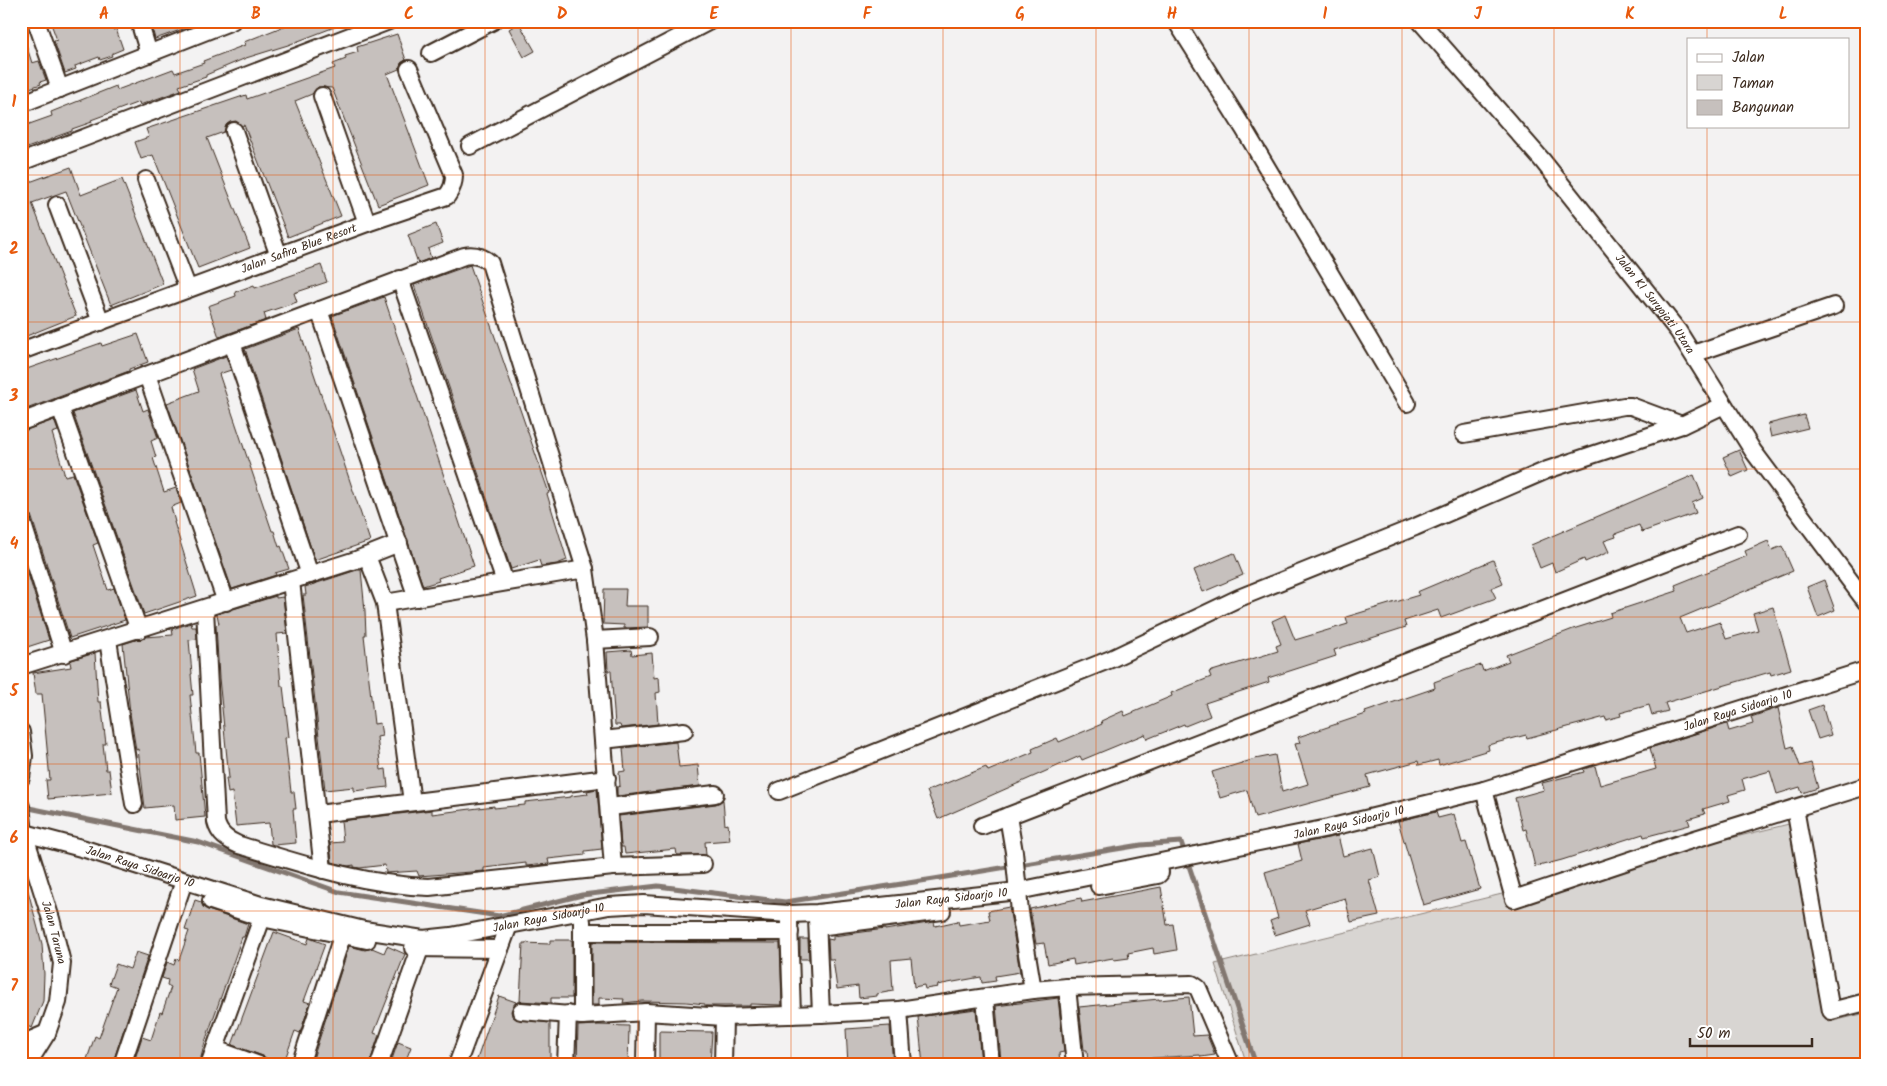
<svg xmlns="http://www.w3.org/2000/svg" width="1887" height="1086" font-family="Kalam,sans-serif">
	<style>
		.green { fill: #d8d5d2; stroke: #8a8078 }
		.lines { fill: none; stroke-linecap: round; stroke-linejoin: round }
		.stream { stroke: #827770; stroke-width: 5 }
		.building { fill: #c6c0bd; stroke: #3b2a1e }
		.minor-casing { stroke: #3b2a1e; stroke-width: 20 }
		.minor { stroke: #fff; stroke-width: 16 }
		.grid { fill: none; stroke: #e8590c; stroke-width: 1; stroke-opacity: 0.55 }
		.labels { text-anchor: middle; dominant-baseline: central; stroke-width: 4.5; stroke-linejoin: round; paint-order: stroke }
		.street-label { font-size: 12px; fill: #3b2a1e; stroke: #fff }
		.neatline { fill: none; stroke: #e8590c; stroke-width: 2 }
		.grid-label { font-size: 16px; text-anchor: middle; font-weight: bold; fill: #e8590c }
	</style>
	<rect width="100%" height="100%" fill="#f3f2f2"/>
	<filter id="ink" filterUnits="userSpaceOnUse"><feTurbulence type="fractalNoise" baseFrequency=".02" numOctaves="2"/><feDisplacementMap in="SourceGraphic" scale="10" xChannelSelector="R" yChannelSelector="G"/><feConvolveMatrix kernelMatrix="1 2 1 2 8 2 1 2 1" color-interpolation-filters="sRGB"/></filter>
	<g filter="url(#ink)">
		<path class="green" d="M1793,823L1829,1022L1866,1013V1065H1247L1215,964Z"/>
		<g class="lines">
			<path class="stream" d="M24,807L198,842L339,892L499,916L582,895L658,886L785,902L934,879L1141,845L1181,842L1256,1065"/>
		</g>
		<path class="building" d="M50,21H110L113,30L116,29L123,49L111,54L112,56L100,60L99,57L75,66L76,69L65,73L54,41L57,40Z
			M150,21H203V22L155,39Z
			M297,21H345V23L288,45L246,58L206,75V77L179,86L181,90L140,105L139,102L91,120L92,122L72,129V131L55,137V138L24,149L21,141V127L52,116L51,112L116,86L117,90L173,69L175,73L204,63L203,61L245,45L244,42Z
			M519,23L535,51L524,57L509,29Z
			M397,34L406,60L401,63L399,69L387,74L429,185L378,205L332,88L318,87L312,94L295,101L341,216L288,237L244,125L242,126L236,121L230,122L226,125L224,132L207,138L250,248L198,268L153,155L141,159L135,142L149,137L146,129L246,95L247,99L335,68L333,64L346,59L345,56L358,52L357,47Z
			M21,38H24L32,63L39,61L46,80L40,82L41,84L21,91Z
			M71,167L81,195L122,179L163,284L111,305L66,191L32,203L76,316L24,337L21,330V179L24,184Z
			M436,224L443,243L428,249L431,258L418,263L408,235Z
			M321,265L327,282L294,293L297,302L264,313L266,320L219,337L208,306L236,296L235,292L254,285L255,288Z
			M470,265L549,493L547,494L567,560L557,564L541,566L539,560L511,569L414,285Z
			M384,297L474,566L438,578L439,581L423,586L332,316Z
			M299,329L370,541L315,560L245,349Z
			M138,334L148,362L129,369V371L21,411V375L26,374L24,370L101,343L102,346Z
			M226,356L231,370L219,374L272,531H274L279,547L281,546L289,569L275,573L276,575L232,589L167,403L199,391L192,369Z
			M136,390L143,411L148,409L158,438L151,441L156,457L153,458L164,492L176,488L181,503L171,507L175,522H174L197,596L144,614L73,413Z
			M1804,415L1808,428L1771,437L1768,424Z
			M54,420L58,431L52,433L65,476L73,474L98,543L93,545L108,590L114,588L125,620L70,638L31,515L27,510L23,508L21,504V432Z
			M1739,450L1748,470L1732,477L1723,457Z
			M1694,475L1703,498L1692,503L1696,513L1642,532L1639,525L1615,534L1616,537L1604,541L1609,552L1585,562L1584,559L1555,572L1552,563L1540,568L1531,545Z
			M1768,541L1772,550L1782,546L1793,571L1680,618L1686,633L1720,622L1726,639L1758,630L1753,613L1773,607L1791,669L1771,675L1770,672L1665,703L1668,711L1652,715L1649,705L1620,713L1621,716L1606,720L1605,717L1527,738L1526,735L1488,745L1489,750L1439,765L1438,760L1419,765L1418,761L1367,775L1370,787L1255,818L1247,790L1220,798L1212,772L1255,759L1275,755L1282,792L1308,784L1295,744L1300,743L1298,737L1366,714L1365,712L1435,688L1434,682L1461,672L1481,665L1483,671L1509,661L1506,655L1573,629L1611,617L1610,613L1677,591L1675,585L1747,556L1745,551Z
			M21,552L49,640L21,649Z
			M1234,553L1243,575L1203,592L1194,570Z
			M1493,560L1503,583L1491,588L1496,598L1441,618L1438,610L1404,621L1406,627L1334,650L1336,656L1268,678L1269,682L1205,703L1210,716L1185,726L1184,724L1147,739L1145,734L1082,760L1080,756L938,819L927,791L986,767L988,771L1033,752L1032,749L1057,738L1059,742L1102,724L1101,721L1123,711L1125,716L1172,696L1171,693L1211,677L1209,672L1278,651L1276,646L1281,644L1272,621L1285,615L1295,640L1348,624L1346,617L1419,595L1417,592Z
			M357,570H361L365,611L366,635H364L374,724L380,723L382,736L377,737L381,770L386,769L388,787L354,791V787L325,790L303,595H306L305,587Z
			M1824,580L1835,610L1818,617L1807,587Z
			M604,589H626L625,606H648V627L624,628V625L603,624Z
			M276,596V598L283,597L287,633L277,634L281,686H283L289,737L285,738L291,792H294L296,809H293L296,843L274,845L271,844L269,823L236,826L232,792L228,793L226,778H229L219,678L216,625L219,624L217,614Z
			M191,623L192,627H196L197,639L189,640L192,674H191L193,695H190L196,753H199L205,817L175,820L174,805L145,808L138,749L136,750L130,713L123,644L145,637L173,635L172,629Z
			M631,650L632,655L652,653L654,678L659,677L660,692L656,693L658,724L621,728L620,725H615L611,671H608L607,652Z
			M95,653L98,702H101L106,744H103L106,770H109L112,793L48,799L46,780H50L42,694H36L33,673L71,667L70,662L72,660Z
			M1822,705L1831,735L1818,739L1808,710Z
			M1778,708L1787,748L1793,746L1800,766L1811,763L1818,788L1802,793L1800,787L1777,794L1770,771L1742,779L1745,790L1728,795L1730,801L1703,809L1705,814L1688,819L1690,825L1644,837L1643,834L1562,860L1535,867L1526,829L1523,830L1515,798L1544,790L1542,783L1584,772L1583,769L1595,766L1600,785L1656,769L1650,748L1727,724L1729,731L1753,724L1751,717Z
			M676,742L679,767L698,765L700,786L617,796V787L620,786L619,772L625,771L623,748Z
			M597,789L602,849L585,851V855L548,859L549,864L526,866V863L484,868V871L419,876L417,871L386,873L385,865L360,868L354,867V865L348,866L332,862L330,843L343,842L341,821L432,810V814L494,806V808L525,805V802L571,797V796L588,794L587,791Z
			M723,800L725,825L728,824L730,840L705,842L706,855H677L676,849L625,854L624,847H621L619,816L716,804Z
			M1436,812L1438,818L1454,814L1462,843L1466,842L1480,889L1423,905L1398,821Z
			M1338,836L1343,856L1373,848L1380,877L1369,880L1379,916L1351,922L1345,898L1305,910L1310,924L1275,935L1270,921L1278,918L1265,872L1302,861L1298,844Z
			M26,883L42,944L44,974L43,1001L32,1028L21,1024V884Z
			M1161,887L1167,925L1173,924L1177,950L1154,954L1153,948L1128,953L1129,958L1114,960L1113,958L1074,965L1073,959L1048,964L1044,943L1036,944L1030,909L1081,898L1082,902Z
			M195,900L201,902L203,907L208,910L248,924L244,937H242L205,1042L199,1065H133L142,1037L151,1040L160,1012L162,1013L171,987L167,985L168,980L162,978L167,962L174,965L176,959L179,960L189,931L185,930Z
			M1009,907L1020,972L995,976L996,981L982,983L981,977L937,985L938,987L925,989L924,985L914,987L911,958L891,960L893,991L877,994V996L859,998L858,986L837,989L833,959H829L828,939L833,940V936L885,929V930L934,922L935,926L958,921L959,925L990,920L988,911Z
			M274,932L307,944L309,938L325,944L304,1001L310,1003L300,1033L295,1031L283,1065H269L267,1059L263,1056L232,1045Z
			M800,939H808L809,959H800Z
			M550,940H572V998H551V1003L520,1001L523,943L550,944Z
			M592,942L780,943L782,1005L750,1004V1006H705V1004L686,1002L642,1001L623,1003L624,999L599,998V1005H592Z
			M349,946L365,950L372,948L384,953L387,946L405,954L374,1033L379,1035L369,1065H311Z
			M136,952L148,956L112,1065H85L95,1036L99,1038L117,987L109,984L116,964L130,969Z
			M499,996L516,1002L511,1011L512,1016L516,1019L550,1023V1065H475Z
			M1189,997L1193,1036L1207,1035L1215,1055L1201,1057L1200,1055L1153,1058L1138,1061L1139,1065H1126V1062L1088,1065L1087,1050H1084L1079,1007L1159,999V1000Z
			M1058,998L1064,1052L1059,1053L1060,1065H1010L1009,1060L1001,1061L996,1006Z
			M976,1009L981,1063L923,1065L918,1017Z
			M599,1025L629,1026L628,1065H577L578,1026Z
			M890,1026L893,1065H848L846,1029Z
			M659,1031L712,1032L710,1065H659Z
			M398,1042L411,1047L404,1065H390Z"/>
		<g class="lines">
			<defs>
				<g id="minor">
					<path d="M36,21L60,89"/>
					<path d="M139,21L149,54"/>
					<path d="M1176,21L1244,129L1407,403"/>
					<path id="s1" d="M1420,21L1542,160L1678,331L1753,451L1866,602"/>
					<path d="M431,53L493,21"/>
					<path d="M322,96L367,223"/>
					<path d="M21,104L232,21"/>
					<path d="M234,131L279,256"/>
					<path d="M470,146L710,21"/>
					<path d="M21,162L389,21"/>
					<path d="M146,180L188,289"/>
					<path d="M57,205L101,322"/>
					<path d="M400,279L505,582"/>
					<path d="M319,310L417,598"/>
					<path d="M232,343L310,575"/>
					<path id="s2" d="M21,351L367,223L447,196C452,189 454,184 454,175L409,69"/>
					<path d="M1693,354L1834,306"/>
					<path d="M147,375L226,602"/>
					<path d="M60,407L139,630"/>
					<path d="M21,422L464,256C474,254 482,256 490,263L585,569L595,640L613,867"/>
					<path d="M1464,434L1624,406H1631L1682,425"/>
					<path d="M21,518L64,654"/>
					<path d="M367,556L385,603L412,802"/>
					<path d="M291,581L323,870"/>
					<path d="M385,603L585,569"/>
					<path d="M205,609L216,822C219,835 228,840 239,845C302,864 364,885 429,887L613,867L703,864"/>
					<path d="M108,640L134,804"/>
					<path d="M595,640L650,637"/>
					<path d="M21,666L356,560L399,543"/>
					<path d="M21,732L24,756L21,778"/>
					<path d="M603,740L684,731"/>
					<path d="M1484,790L1514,899L1682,843L1866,786"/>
					<path d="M779,791L1111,659L1239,598L1415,527L1547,470L1682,425L1724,405"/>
					<path id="s3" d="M21,806L24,833L51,919L62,963L58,1002L47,1033L27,1065"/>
					<path d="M610,807L715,794"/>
					<path d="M1795,808L1831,1011L1866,1002"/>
					<path d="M318,814L607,778"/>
					<path d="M1008,816L1014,852L1020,912L1033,990"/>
					<path d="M982,826L1738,534"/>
					<path id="s4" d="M21,832L85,849L261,905L364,930L423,939L451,936L609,906L644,904L789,914L817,913L1018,891L1328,828L1484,790L1866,670"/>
					<path d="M1099,886L1158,875L1160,873L1159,863"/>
					<path d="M211,901L262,918L367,940"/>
					<path d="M817,918L821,1014"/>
					<path d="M789,921L792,1015"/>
					<path d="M818,927L942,911"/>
					<path d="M582,932H790"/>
					<path d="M413,948L500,949"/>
					<path d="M1067,987L1075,1065"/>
					<path d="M985,998L991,1065"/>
					<path d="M899,1010L903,1065"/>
					<path d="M521,1011L582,1016L646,1012L724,1017L821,1014L899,1010L1033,990L1067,987L1192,984L1198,988L1231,1065"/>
					<path d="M582,1016V921"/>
					<path d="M21,1044L47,1033"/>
					<path d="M215,1049L259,1065"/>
					<path d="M122,1065L184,881"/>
					<path d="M209,1065L262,918"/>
					<path d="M300,1065L345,927"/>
					<path d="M379,1065L420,949"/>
					<path d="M457,1065L509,925"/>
					<path d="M566,1065L568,1014"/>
					<path d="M645,1065L646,1012"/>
					<path d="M723,1065L724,1017"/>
				</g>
			</defs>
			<use href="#minor" class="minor-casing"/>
			<use href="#minor" class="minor"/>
		</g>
	</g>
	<path class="grid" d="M180,21V1065M333,21V1065M485,21V1065M638,21V1065M791,21V1065M943,21V1065M1096,21V1065M1249,21V1065M1402,21V1065M1554,21V1065M1707,21V39M1707,126V1065M21,175H1866M21,322H1866M21,469H1866M21,617H1866M21,764H1866M21,911H1866"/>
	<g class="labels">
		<g class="street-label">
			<text stroke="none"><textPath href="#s2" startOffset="296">Jalan Safira Blue Resort</textPath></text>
			<text stroke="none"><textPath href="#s1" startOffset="368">Jalan KI Suryojati Utara</textPath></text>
			<text stroke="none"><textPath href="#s4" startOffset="1759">Jalan Raya Sidoarjo 10</textPath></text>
			<text stroke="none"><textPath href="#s4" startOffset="1354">Jalan Raya Sidoarjo 10</textPath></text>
			<text stroke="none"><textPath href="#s4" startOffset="124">Jalan Raya Sidoarjo 10</textPath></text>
			<text stroke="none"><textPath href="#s4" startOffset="949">Jalan Raya Sidoarjo 10</textPath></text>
			<text stroke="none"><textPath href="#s4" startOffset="544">Jalan Raya Sidoarjo 10</textPath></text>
			<text stroke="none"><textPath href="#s3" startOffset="131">Jalan Taruna</textPath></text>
		</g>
	</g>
	<rect width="1887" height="1086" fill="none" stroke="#fff" stroke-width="55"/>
	<rect x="1687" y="38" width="162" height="90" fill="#ffffff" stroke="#b1aaa5"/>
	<rect x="1697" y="54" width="25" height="8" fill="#ffffff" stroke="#b1aaa5"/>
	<text x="1732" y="62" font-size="15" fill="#3b2a1e">Jalan</text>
	<rect x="1697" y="75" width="25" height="15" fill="#d8d5d2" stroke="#b1aaa5"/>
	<text x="1732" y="88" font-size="15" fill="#3b2a1e">Taman</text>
	<rect x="1697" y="100" width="25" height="15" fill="#c6c0bd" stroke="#b1aaa5"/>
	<text x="1732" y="112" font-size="15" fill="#3b2a1e">Bangunan</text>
	<path d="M1690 1038v8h122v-8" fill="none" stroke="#3b2a1e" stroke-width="2.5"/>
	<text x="1697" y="1038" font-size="15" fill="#3b2a1e" stroke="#ffffff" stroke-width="4" paint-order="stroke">50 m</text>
	<rect x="28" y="28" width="1832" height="1030" class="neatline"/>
	<g class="grid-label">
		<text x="104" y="19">A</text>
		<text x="256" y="19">B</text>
		<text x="409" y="19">C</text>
		<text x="562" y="19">D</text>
		<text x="714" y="19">E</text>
		<text x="867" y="19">F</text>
		<text x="1020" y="19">G</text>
		<text x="1172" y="19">H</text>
		<text x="1325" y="19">I</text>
		<text x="1478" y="19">J</text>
		<text x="1630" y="19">K</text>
		<text x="1783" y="19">L</text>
		<text x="14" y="107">1</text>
		<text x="14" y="254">2</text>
		<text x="14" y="401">3</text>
		<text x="14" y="549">4</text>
		<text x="14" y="696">5</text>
		<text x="14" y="843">6</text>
		<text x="14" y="991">7</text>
	</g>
</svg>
